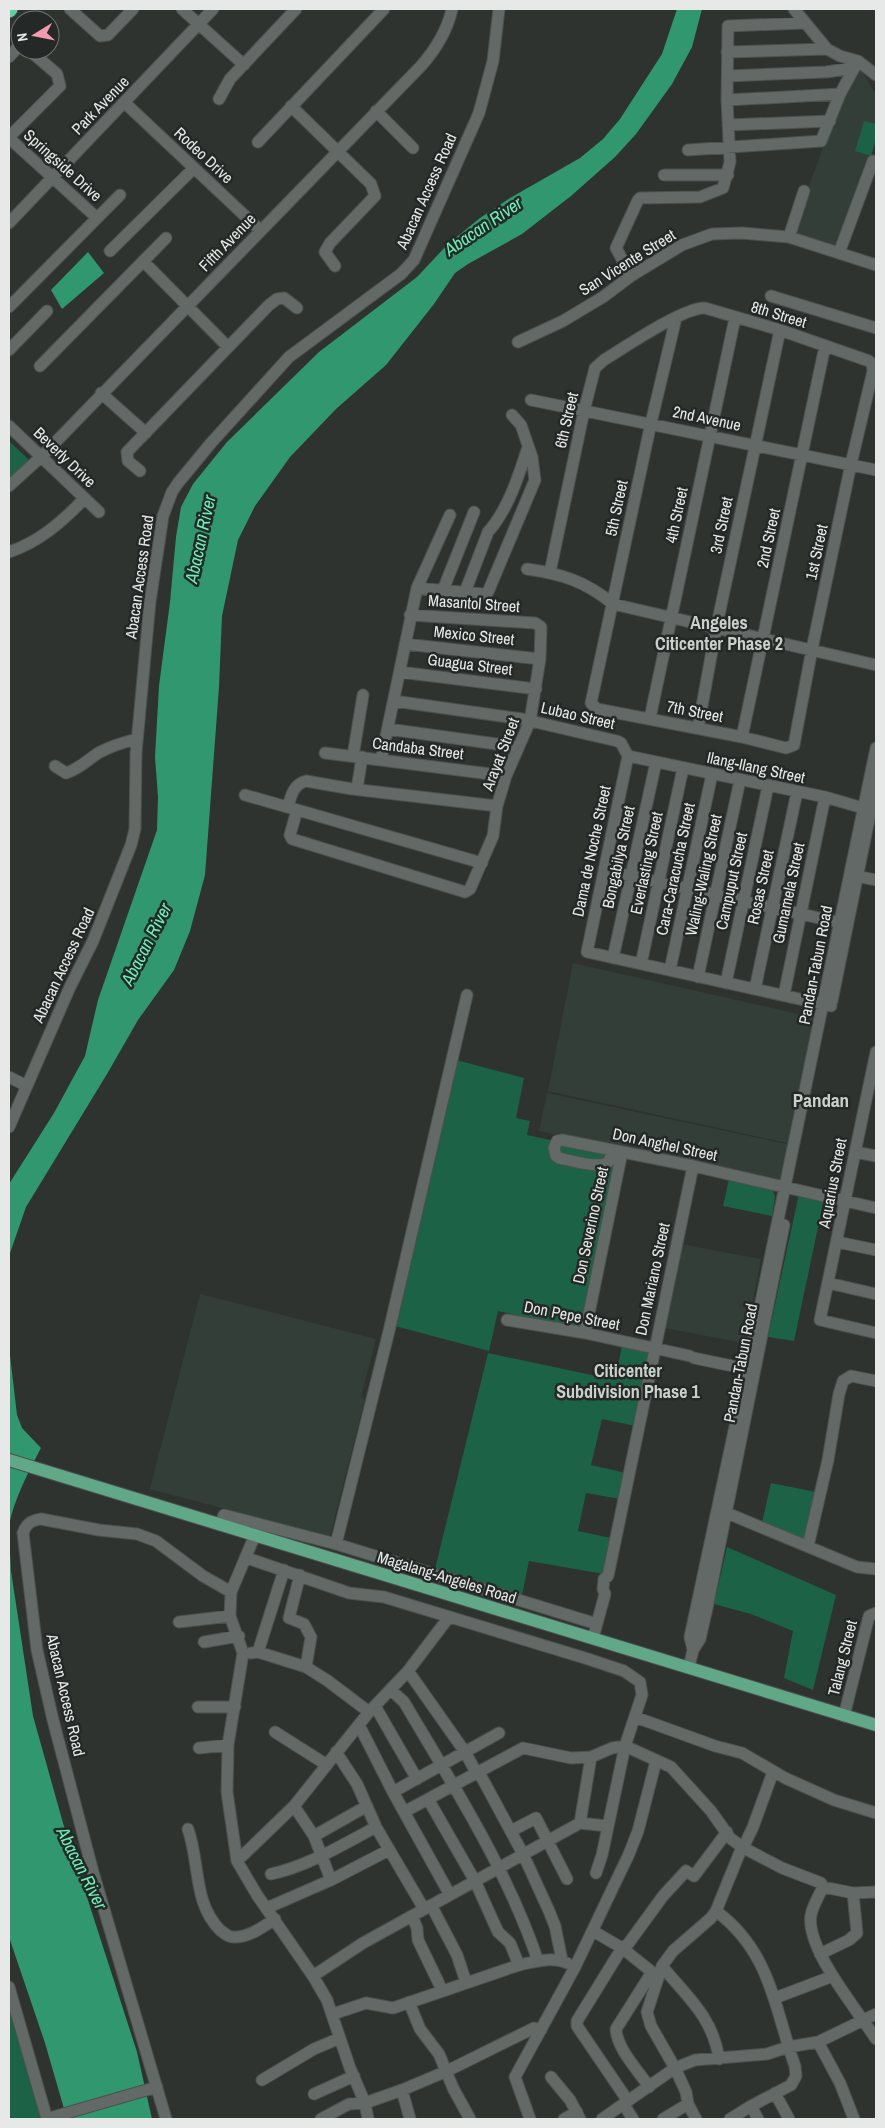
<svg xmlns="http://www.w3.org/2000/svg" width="885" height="2128" font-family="'Archivo Narrow',sans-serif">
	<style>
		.built { fill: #343e39 }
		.green { fill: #1c6246 }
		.water { fill: #31976e }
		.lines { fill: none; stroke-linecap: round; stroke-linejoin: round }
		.minor-casing { stroke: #4c514e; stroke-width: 13 }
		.major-casing { stroke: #4c514e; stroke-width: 14 }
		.highway-casing { stroke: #4c514e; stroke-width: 17 }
		.minor { stroke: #636966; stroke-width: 11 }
		.major { stroke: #61a889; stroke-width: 12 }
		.highway { stroke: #60d2a1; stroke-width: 15 }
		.labels { text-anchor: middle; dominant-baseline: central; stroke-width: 5; stroke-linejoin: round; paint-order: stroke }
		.street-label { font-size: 16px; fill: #e6e9e7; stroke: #242927 }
		.water-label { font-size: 18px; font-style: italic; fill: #6bf0b7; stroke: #242927 }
		.neighbourhood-label { font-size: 18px; font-weight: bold; fill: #cad1cd; stroke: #242927 }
		.quarter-label { font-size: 19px; font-weight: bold; fill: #cad1cd; stroke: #242927 }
	</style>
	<rect width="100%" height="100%" fill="#2e3330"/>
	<path class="built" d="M858,66L876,94V142L839,250L792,235L840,99Z
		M573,963L820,1019L792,1144L548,1091Z
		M547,1093L791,1145L783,1183L539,1131Z
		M680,1244L761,1259L745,1343L664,1328Z
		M200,1294L376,1339L361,1397L365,1399L330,1536L150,1489Z"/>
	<path class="green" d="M864,121L876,124V138L871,156L855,151Z
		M9,441L28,459L27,466L9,483Z
		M456,1060L524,1078L516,1118L530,1121L527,1135L618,1155L582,1329L498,1311L489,1351L395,1326Z
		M729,1179L773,1190L775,1197L772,1216L723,1206Z
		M799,1194L824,1199L794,1341L768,1337Z
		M622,1346L649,1351L636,1426L602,1419L591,1465L626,1473L620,1499L586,1493L578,1531L611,1538L604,1574L529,1561L522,1595L435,1569L488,1353L615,1380Z
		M771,1483L816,1492L804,1538H801L762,1523Z
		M727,1547L836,1595L813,1690L784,1678L793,1631L751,1614L714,1604Z
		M9,2006L41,2117L36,2119H9Z"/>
	<path class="water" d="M677,9H702L692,47L672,84L636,134L615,157L571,196L522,234L468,264L455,273L434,304L386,365L336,409L290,457L255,506L238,540L222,616L219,687L205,875L190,931L174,970L138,1020L107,1074L26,1207L9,1256V1184L54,1113L85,1056L98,1000L157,830L158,797L155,757L159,686L170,602L176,537L181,507L193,484L227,442L319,352L417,277L448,244L480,218L510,198L580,158L603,139L620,119L662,54Z
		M88,252L104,273L62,309L51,290Z
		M9,1347L17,1415L22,1428L41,1448C28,1473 15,1497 9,1525Z
		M9,1533L11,1571L33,1716L63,1823L137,2052L152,2119H67L45,2043L9,1937Z"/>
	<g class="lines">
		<defs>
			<path id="minor" d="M70,9L100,36L108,35L133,9
				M182,9L244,65
				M794,9L827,49L840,56L858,61L876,75
				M727,52L827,49
				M9,57L17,48H20
				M728,76L826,72L853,68
				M219,99L230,79L296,9
				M727,100L840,94
				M125,103L260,230
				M291,106L371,184L375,196L330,243L325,252L335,266
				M376,111L413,148
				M728,125L830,121
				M9,137L60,86L57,74L29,50
				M9,138L96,217
				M258,142L384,9
				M688,150L821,141L840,94L858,61
				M664,175H728
				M9,223L213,9
				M789,237L804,191
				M110,251L194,168
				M839,253L873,161
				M143,261L228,347
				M631,276L616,248L638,200L640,198L700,197L723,188L730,162L727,100L728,26L805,23
				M771,296L876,328
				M9,307L120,195
				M518,342L563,321L603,297L631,276L682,245L712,234L742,233L789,237L876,265
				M9,350L47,311
				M40,366L166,238
				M101,393L146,433
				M531,400L876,470
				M9,426L99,512
				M140,471L128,461L127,452L269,305L277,299L284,298L297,308
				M9,486L42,456L421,66C436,49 447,32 452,9
				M9,552C39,542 62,522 84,499
				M527,569C562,574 585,581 613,604L876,665
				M550,572L584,411L595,368L604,360C625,347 684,307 705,308L780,330L869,361L872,364L873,371L851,464L812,649L794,745L786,748L742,737L597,709L591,703L651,423L676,318
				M417,588L483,594L488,592L535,480L532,457L521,425L512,415
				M443,590L474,512
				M465,592L488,532C508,510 519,475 528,447
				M405,644L540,659
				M400,672L536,689
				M394,701L522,719L617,741L621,743L628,756
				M650,718L735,318
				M698,728L716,629L780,330
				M388,729L518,747
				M742,737L825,346
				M325,753L506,776
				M353,756L363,695
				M628,756L587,952L831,1006
				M628,756L825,797L870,810
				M381,760L417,588L450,515
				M55,766L66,773C80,769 88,759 100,752C112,746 124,742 137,739
				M357,789L362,757
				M245,795L482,863
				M288,807C291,795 294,784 306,781L352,789L497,806
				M297,810L290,835L292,839L465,892L470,889L493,836L497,806L506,776L530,721L540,659L541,627L535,623L410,615
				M604,870L846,924
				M851,875L876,880
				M613,958L656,762
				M641,964L683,768
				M670,970L712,774
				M698,977L740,780
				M726,983L768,786
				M755,989L797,792
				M784,995L825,797
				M832,1001L876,785
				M876,1052L820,1320L876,1333
				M9,1077L27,1086
				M9,1127L70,987L93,941L131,845L135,829L136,753L150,602L163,516L172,492L178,483L211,443L289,357L401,274L414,260L479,113L493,61L499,9
				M612,1150C611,1153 611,1158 609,1161C602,1170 569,1160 559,1158L556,1156L554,1148L557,1141L562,1140L693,1166L876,1208
				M855,1152L876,1156
				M837,1242L876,1250
				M828,1283L876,1294
				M507,1320L585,1333L690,1356
				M585,1333L622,1152
				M694,1358L747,1369
				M722,1511L857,1567L876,1569
				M220,1525L224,1515L336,1544L597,1624
				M255,1535L231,1592L230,1616L243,1653L228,1745L227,1792L237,1861L257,1895L313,1976L327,2000L350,2068L365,2103L368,2119
				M336,1544L389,1331L467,995
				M808,1546L828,1460L839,1394L843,1381L851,1376L876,1381
				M247,1558L349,1593L384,1597L585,1658L624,1671L640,1682L642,1695L625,1746L612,1748L591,1757L571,1758L523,1748L404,1812
				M300,1575L289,1618L304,1624L311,1637L306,1667L328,1681L369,1712
				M179,1622L230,1616
				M593,1638L605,1594L603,1589L604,1579L608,1576L693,1166
				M204,1642L239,1636
				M693,1650L690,1637C754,1341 815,1044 876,748
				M258,1652L284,1570
				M251,1653L258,1652L306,1667
				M689,1667L693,1650L700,1639L707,1608L784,1225
				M408,1671L465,1752L476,1772L482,1778L523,1854L549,1911L555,1926L562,1960
				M391,1690L404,1702C453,1785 507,1869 538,1961
				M375,1706L417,1779
				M198,1707H235
				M844,1716L869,1616L876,1613
				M635,1717L715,1746L742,1753L785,1778L834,1800L876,1813
				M359,1725L393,1792L450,1895
				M275,1732L327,1765
				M199,1748L228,1745
				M336,1752L357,1784L376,1827L424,1909
				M393,1792L499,1733
				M428,1799L475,1881L498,1932L510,1943L519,1965
				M294,1806L314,1836L331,1880
				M580,1823L591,1757
				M188,1829C200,1863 193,1903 220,1930C224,1933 228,1937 233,1937C248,1938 263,1927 275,1919
				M511,1831L536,1818L567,1879
				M314,1836L367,1806
				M742,1847L782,1868L821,1883L823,1887L853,1893L876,1892
				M743,1848L753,1827L773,1772
				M237,1861L294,1806L369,1712L408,1671L449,1617
				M596,1873L602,1855L625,1746L671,1767L711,1811L730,1838L742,1847L716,1911L711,1918L673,1951L662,1966L647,2012L651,2026L675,2068L686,2092L688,2104L696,2119
				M271,1874C308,1866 342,1845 376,1827
				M823,1887C819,1896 813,1905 811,1915C805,1948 858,2011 876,2039
				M431,1905L457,1955L466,1982
				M267,1908L331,1880L389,1850
				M716,1911C771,1952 774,2007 795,2066L796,2076L791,2085L751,2106L730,2119
				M412,1916L417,1928L418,1940L442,1990
				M593,1931L622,1948L577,2021V2026L628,2101
				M820,1954L849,1940L857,1933L853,1893
				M662,1966C687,1997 713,2017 719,2059
				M313,1976L363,1943L580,1823L607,1826
				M657,1976L622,1948L628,1944L663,1896L686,1871L694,1876L727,1832
				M9,1987L47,2119
				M775,1998L833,1976
				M409,2002L420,2029L439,2054L453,2088L470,2119
				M333,2014L366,2003L393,2008L519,1965C533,1962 553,1956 567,1963
				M818,2042L840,2083L854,2119
				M551,2077L570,2100L580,2119
				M262,2080L314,2049L340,2038
				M649,2087C638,2070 617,2049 616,2029L652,1972
				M402,2090L410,2119
				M775,2093L789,2119
				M314,2094L354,2076
				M624,2105L633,2119
				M751,2106L758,2119
				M46,2119L157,2087
				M166,2119L93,1872L53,1720L37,1650L23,1533C26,1524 31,1520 41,1519L99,1530L137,1534L156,1541L203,1576L231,1592
				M321,2119L349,2104L365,2103L402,2090L447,2071L534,2028L541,2030
				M530,2119L515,2077L575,1967L629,1854L638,1831L656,1761
				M564,2119L577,2112
				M602,2119L675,2068L695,2060L767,2054L788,2047L818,2042L876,2014
				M663,2119L688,2104"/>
			<path id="major" d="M9,1460L876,1725"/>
			<path id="highway" d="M9,10L10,9"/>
		</defs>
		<use href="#minor" class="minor-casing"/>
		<use href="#major" class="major-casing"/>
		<use href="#highway" class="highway-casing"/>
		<use href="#minor" class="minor"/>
		<use href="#major" class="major"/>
		<use href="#highway" class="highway"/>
	</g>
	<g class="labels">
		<g class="street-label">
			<text transform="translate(100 105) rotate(-46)">Park Avenue</text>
			<text transform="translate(204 155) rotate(43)">Rodeo Drive</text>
			<text transform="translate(63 165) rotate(42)">Springside Drive</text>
			<text transform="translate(426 191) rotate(-66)">Abacan Access Road</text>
			<text transform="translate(227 242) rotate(-46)">Fifth Avenue</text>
			<text transform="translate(627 262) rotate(-32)">San Vicente Street</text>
			<text transform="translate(779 314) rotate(17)">8th Street</text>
			<text transform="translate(707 418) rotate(12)">2nd Avenue</text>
			<text transform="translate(566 420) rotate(-77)">6th Street</text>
			<text transform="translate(65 457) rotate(44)">Beverly Drive</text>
			<text transform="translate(616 508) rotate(-78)">5th Street</text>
			<text transform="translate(676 515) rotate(-78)">4th Street</text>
			<text transform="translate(721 525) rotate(-78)">3rd Street</text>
			<text transform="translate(768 538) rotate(-78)">2nd Street</text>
			<text transform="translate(816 552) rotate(-78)">1st Street</text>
			<text transform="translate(139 577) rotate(-82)">Abacan Access Road</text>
			<text transform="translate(474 603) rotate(4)">Masantol Street</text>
			<text transform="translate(474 635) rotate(6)">Mexico Street</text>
			<text transform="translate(470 664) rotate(7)">Guagua Street</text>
			<text transform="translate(695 711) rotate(11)">7th Street</text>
			<text transform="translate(578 715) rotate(13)">Lubao Street</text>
			<text transform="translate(418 748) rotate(7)">Candaba Street</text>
			<text transform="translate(500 754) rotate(-69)">Arayat Street</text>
			<text transform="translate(756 767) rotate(12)">Ilang-Ilang Street</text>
			<text transform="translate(591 851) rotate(-78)">Dama de Noche Street</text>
			<text transform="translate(618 857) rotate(-78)">Bongabilya Street</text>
			<text transform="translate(646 863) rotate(-78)">Everlasting Street</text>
			<text transform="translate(675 869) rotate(-78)">Cara-Caracucha Street</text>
			<text transform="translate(703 875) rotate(-78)">Waling-Waling Street</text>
			<text transform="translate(731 881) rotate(-78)">Campuput Street</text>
			<text transform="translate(760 887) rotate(-78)">Rosas Street</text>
			<text transform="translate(788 893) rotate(-78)">Gumamela Street</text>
			<text transform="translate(63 965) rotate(-65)">Abacan Access Road</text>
			<text transform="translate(815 965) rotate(-79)">Pandan-Tabun Road</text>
			<text transform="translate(665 1144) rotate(12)">Don Anghel Street</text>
			<text transform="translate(832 1183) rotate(-79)">Aquarius Street</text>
			<text transform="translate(590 1225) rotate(-78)">Don Severino Street</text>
			<text transform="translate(652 1279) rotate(-78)">Don Mariano Street</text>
			<text transform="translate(572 1315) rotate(11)">Don Pepe Street</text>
			<text transform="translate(740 1363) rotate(-79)">Pandan-Tabun Road</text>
			<text transform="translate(447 1577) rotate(17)">Magalang-Angeles Road</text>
			<text transform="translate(842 1658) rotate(-76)">Talang Street</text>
			<text transform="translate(66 1695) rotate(77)">Abacan Access Road</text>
		</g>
		<g class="water-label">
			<text transform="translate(483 226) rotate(-34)">Abacan River</text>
			<text transform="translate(200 539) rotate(-78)">Abacan River</text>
			<text transform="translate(146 944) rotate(-63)">Abacan River</text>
			<text transform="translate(82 1868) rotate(63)">Abacan River</text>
		</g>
		<g class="neighbourhood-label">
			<text x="719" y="622">Angeles<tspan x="719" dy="21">Citicenter Phase 2</tspan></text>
			<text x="628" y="1370">Citicenter<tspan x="628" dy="21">Subdivision Phase 1</tspan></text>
		</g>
		<g class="quarter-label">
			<text x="821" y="1100">Pandan</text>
		</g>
	</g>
	<rect width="885" height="2128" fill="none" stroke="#e6e9e7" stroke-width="20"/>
	<g transform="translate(35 35) rotate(260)"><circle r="24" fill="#242927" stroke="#727674"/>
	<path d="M0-4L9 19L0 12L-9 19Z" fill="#f29ab0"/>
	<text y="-8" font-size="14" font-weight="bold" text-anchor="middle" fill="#e6e9e7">N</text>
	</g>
</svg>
